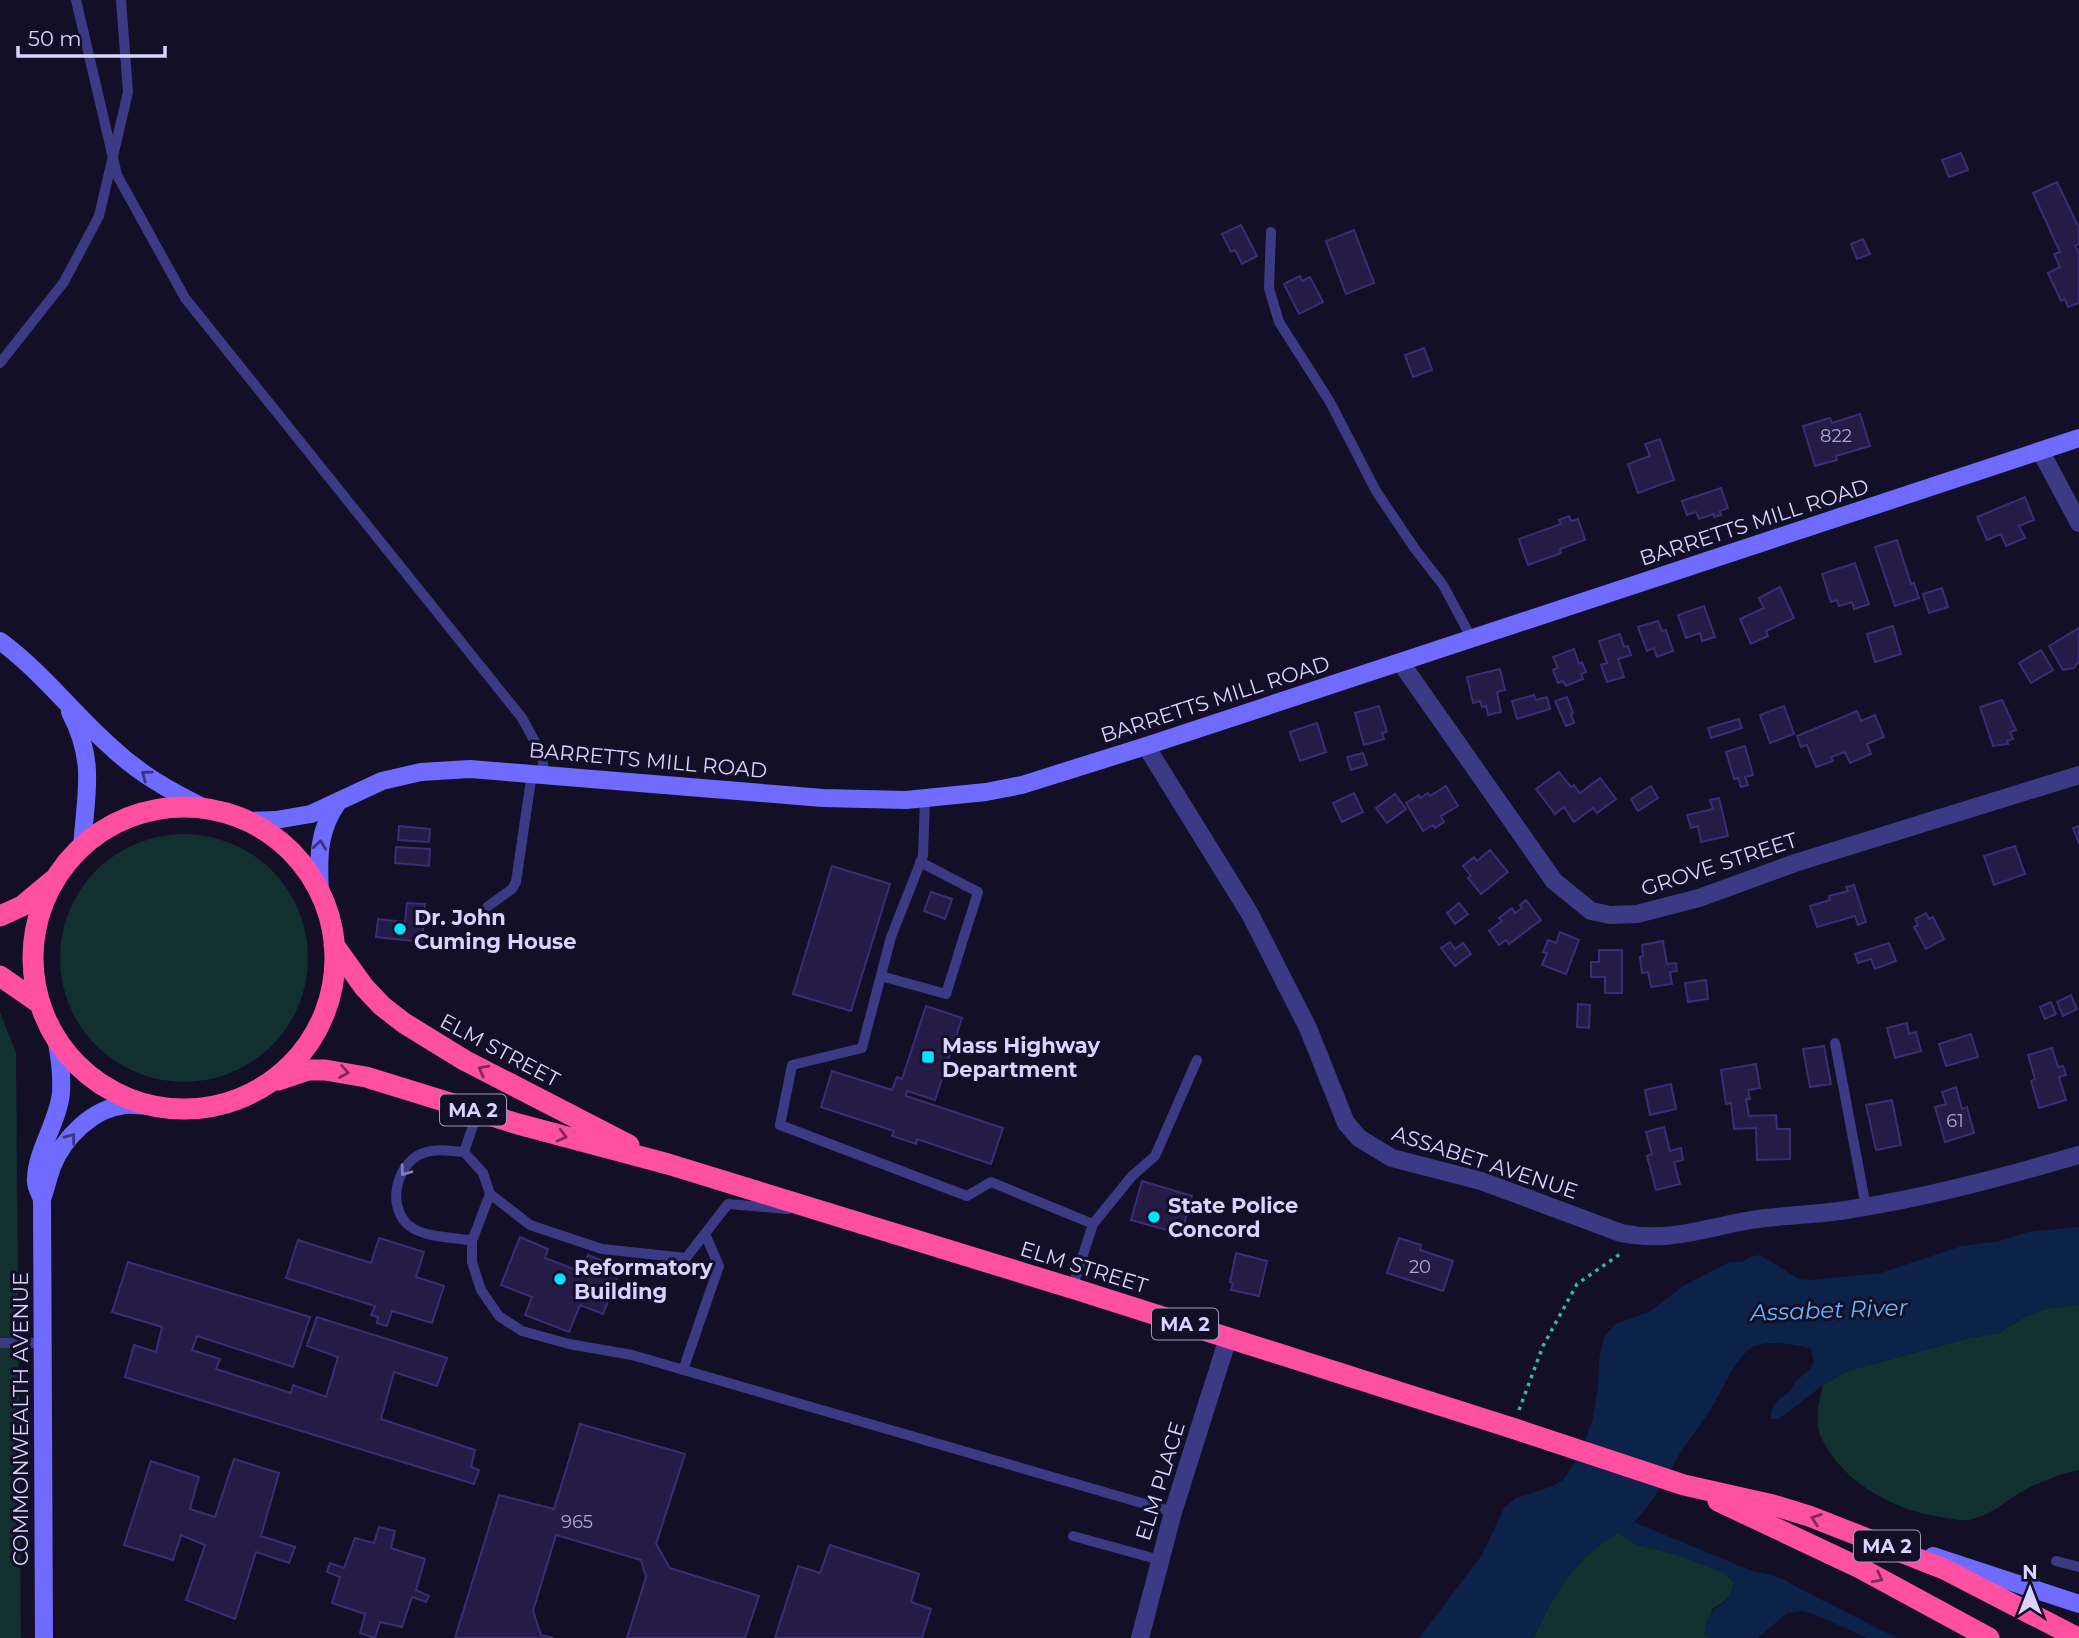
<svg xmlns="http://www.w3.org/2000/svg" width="2079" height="1638" font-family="Montserrat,sans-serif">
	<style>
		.green { fill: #12302f }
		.water { fill: #0c2248 }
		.building { fill: #241b47; stroke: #3b2d73; stroke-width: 2 }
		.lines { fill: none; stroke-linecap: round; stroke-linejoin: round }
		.path { stroke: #2fb8b0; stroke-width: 3.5; stroke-dasharray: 3.5 5; stroke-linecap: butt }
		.lane { stroke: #3d3a85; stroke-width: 10 }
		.street { stroke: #3d3a85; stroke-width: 18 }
		.secondary { stroke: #6f6bff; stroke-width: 18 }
		.highway { stroke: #ff4fa3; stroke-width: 21 }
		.oneway { stroke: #38347d }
		.oneway2 { stroke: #7d2c5e }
		.oneway3 { stroke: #837fbc }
		.poi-dot { fill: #00e5ff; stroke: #130f26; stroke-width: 2.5 }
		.labels { text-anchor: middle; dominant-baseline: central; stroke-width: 6; stroke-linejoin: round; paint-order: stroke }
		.number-label { font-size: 18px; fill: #aca6d1 }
		.shield { fill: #130f26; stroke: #9e99be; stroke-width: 2 }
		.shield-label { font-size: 19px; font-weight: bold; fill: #d9d4ff }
		.street-label { font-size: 21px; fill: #d9d4ff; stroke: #130f26 }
		.poi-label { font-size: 21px; font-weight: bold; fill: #d9d4ff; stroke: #130f26; text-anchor: start }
		.water-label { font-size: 23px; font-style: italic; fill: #62b6ff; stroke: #130f26 }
	</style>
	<rect width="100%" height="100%" fill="#130f26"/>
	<path class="green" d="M60 958a124 124 0 1 1 248 0a124 124 0 1 1-248 0Z
		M0,1012L16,1053L21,1638H0Z
		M2079,1305V1470C2059,1474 2037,1483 2019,1493C2004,1503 1991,1514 1973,1519C1965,1522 1955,1519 1947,1518C1897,1512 1843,1484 1821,1437C1814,1421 1819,1401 1823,1385L1847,1371L1969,1338L1999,1333L2024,1317L2049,1308Z
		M1618,1533L1638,1545L1678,1555L1723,1572L1734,1582C1733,1597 1725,1602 1712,1609L1705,1633L1710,1638H1534C1552,1596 1577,1555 1618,1533Z"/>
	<path class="water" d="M2079,1227V1305L2049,1308L2024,1317L1999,1333L1969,1338L1847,1371L1823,1385L1779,1419H1771V1411L1777,1401L1790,1391L1797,1380L1810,1369L1814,1361L1811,1349C1795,1344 1762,1338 1748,1350C1732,1365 1724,1387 1713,1405C1704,1421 1692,1435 1682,1450C1666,1476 1656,1500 1634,1522L1752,1571C1770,1574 1783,1577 1798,1588L1897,1638H1867L1816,1615L1802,1611L1787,1613L1758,1638H1710L1705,1633C1707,1598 1732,1612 1734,1582L1722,1572L1678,1555L1638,1545L1618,1533C1577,1555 1552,1596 1534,1638H1419L1482,1555L1504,1508L1516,1498L1553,1486L1563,1480L1580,1455L1592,1422L1598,1387L1599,1360L1604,1337L1615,1324L1649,1312L1683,1286L1720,1267L1730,1262H1741L1750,1257L1760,1255L1799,1279L1809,1280L1881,1273L1962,1246L1999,1241L2028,1232Z"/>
	<path class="building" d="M1961,153L1968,170L1949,177L1942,160Z
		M2057,182L2079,228V244L2075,246L2079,254V303L2068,307L2065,299L2061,301L2048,273L2060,267L2054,254L2060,252L2033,193Z
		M1241,225L1257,256L1242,264L1235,250L1231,252L1222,234Z
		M1354,230L1374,283L1346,294L1326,241Z
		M1863,239L1870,254L1857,259L1851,244Z
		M1300,276L1302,281L1310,277L1323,302L1299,314L1284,284Z
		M1424,348L1432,370L1413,377L1405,355Z
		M1860,414L1870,446L1836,456L1837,460L1815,466L1803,426L1830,418L1832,423Z
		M1660,439L1674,480L1638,493L1628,464L1650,456L1645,444Z
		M1721,488L1728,508L1720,511L1721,515L1714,517V514L1699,519L1696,512L1687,515L1682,501Z
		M2025,497L2034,520L2019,526L2025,538L2006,546L2001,534L1987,540L1977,517Z
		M1569,516L1571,521L1578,519L1585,540L1560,549L1561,553L1528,565L1519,539L1561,524L1559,520Z
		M1897,540L1911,584L1914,583L1919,598L1895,606L1875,547Z
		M1855,563L1869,604L1854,609L1852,602L1839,606L1837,600L1831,602L1822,574Z
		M1780,587L1794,618L1766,631L1768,636L1751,644L1740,619L1764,608L1759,598Z
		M1942,588L1948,607L1929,613L1923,594Z
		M1704,606L1715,637L1702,641L1700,633L1686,638L1678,615Z
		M1658,621L1662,631L1666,630L1673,651L1657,657L1654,648L1647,651L1638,627Z
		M1893,626L1901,654L1875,662L1867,634Z
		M2079,628V661L2074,668L2063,670L2049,646Z
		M1620,634L1624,647L1628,646L1631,655L1618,659L1624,677L1607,682L1601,665L1607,663L1599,641Z
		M1574,649L1579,664L1582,662L1586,672L1581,674L1583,679L1566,686L1563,681L1558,683L1553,670L1558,668L1553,657Z
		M2041,650L2053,670L2031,683L2019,663Z
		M1500,669L1505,690L1497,692L1501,712L1488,715L1486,706L1482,707L1480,701L1473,703L1467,677Z
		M1534,695L1536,700L1547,697L1550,709L1517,719L1512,701Z
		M1567,697L1573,713L1571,714L1574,723L1566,726L1555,701Z
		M2002,700L2016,730L2010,732L2013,739L2007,741L2008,744L1993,746L1980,707Z
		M1379,706L1387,732L1382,733L1384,739L1364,745L1355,713Z
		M1784,706L1794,734L1770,743L1760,715Z
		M1857,711L1861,721L1875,715L1884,737L1867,744L1871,754L1850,763L1845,752L1831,757L1833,761L1816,767L1807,745L1801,747L1797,736Z
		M1739,719L1742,728L1711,738L1708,728Z
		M1317,723L1326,752L1300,761L1290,732Z
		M1745,746L1753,775L1745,777L1748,785L1741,787L1738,778L1734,779L1726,752Z
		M1363,753L1367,765L1351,770L1347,757Z
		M1559,772L1571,787L1574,785L1580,793L1600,778L1616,799L1597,813L1593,808L1574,822L1564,807L1555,814L1536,789Z
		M1446,786L1458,806L1441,816L1444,822L1435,828L1433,825L1423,831L1406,803L1419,795L1420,798L1428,793L1430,796Z
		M1651,786L1658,798L1638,811L1631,799Z
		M1354,793L1363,812L1342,822L1333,803Z
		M1395,794L1406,809L1387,823L1376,808Z
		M1719,798L1728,836L1701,842L1698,826L1691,828L1687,815L1713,809L1710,800Z
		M399,826L430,829L429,842L398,840Z
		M2079,826V844L2073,828Z
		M2015,846L2025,874L1994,885L1984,856Z
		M396,847L430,849L429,866L395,863Z
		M1490,850L1508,872L1481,894L1468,878L1471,876L1463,866L1474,857L1477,861Z
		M832,866L890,884L851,1011L793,994Z
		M1854,885L1866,922L1858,925L1855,916L1817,927L1810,906L1830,900L1829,896L1848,891L1846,887Z
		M931,892L952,899L945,919L924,911Z
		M1526,900L1541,920L1509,944L1506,940L1499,945L1489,931L1502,921L1499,918L1512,908L1515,913L1522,908L1520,905Z
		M407,903L425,904L422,942L376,937L378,919L405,922Z
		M1459,903L1468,914L1455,924L1447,913Z
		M1926,913L1929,919L1933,917L1944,939L1926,949L1914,927L1918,925L1915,919Z
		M1560,932L1579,940L1566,974L1542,965L1547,953L1543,952L1548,940L1556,943Z
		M1663,941L1667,964L1676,963L1677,971L1670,972L1672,984L1651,987L1648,972L1642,973L1640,957L1643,956L1642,945Z
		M1450,942L1455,949L1463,943L1471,954L1455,966L1441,948Z
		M1889,943L1896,961L1875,969L1871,959L1858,963L1855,954Z
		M1599,950H1622V993H1605V977H1591V962H1599Z
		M1706,980L1708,999L1688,1002L1685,983Z
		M2071,995L2077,1009L2063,1016L2057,1002Z
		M2051,1002L2056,1014L2045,1019L2040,1007Z
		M1578,1004L1590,1005L1589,1028L1577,1027Z
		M926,1006L962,1018L935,1100L907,1091L906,1096L1003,1128L991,1164L917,1139L916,1144L892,1136L894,1131L821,1107L832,1071L892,1090L897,1077L902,1079Z
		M1907,1023L1909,1034L1916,1032L1921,1051L1895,1058L1887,1028Z
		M1971,1034L1978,1057L1946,1066L1939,1044Z
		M1824,1046L1831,1084L1810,1087L1803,1049Z
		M2052,1048L2058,1067L2063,1066L2066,1075L2059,1077L2066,1100L2039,1108L2031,1081L2035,1079L2028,1055Z
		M1756,1064L1760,1088L1748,1090L1750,1099H1746L1749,1116L1776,1115L1777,1129H1790V1159L1757,1160L1756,1128L1734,1129L1731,1103L1726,1104L1721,1070Z
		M1671,1084L1676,1109L1650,1115L1645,1090Z
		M1956,1087L1962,1109L1967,1107L1974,1133L1945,1142L1935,1107L1946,1104L1942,1092Z
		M1892,1100L1901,1145L1876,1150L1866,1105Z
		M1664,1127L1670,1151L1681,1148L1683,1160L1674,1162L1680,1184L1656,1190L1647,1156L1652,1154L1646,1132Z
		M1142,1181L1192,1196L1181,1234L1131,1220Z
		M520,1237L548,1249L545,1258L581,1272L588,1255L621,1268L603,1314L580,1305L569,1332L525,1315L532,1297L501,1285Z
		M379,1238L424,1252L416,1277L444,1286L432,1323L392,1311L387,1326L377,1323L378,1317L371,1315L375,1306L286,1278L298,1240L371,1263Z
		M1399,1238L1421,1245L1420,1250L1453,1261L1443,1291L1387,1273Z
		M1236,1253L1267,1261L1259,1296L1231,1290L1233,1283L1230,1282Z
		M128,1262L310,1317L293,1367L197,1336L192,1350L220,1359L216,1369L291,1393L293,1385L326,1397L338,1357L307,1346L317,1317L447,1358L437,1386L394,1372L381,1419L475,1450L471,1467L479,1470L474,1484L125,1377L134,1345L156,1352L162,1327L112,1312Z
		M580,1424L685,1454L656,1544L670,1568L759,1596L745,1638H627L646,1577L641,1560L556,1535L533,1611L541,1635L554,1638H455L499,1495L554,1509Z
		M234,1459L279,1473L261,1536L295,1547L289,1563L256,1552L235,1619L186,1600L205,1545L181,1535L173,1560L124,1545L151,1461L199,1477L190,1509L215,1517Z
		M379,1527L395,1531L391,1548L425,1559L416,1590L429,1596L426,1602L412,1597L402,1627L380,1622L375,1638L360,1633L365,1614L332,1603L340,1577L327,1572L330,1563L344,1568L355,1538L374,1543Z
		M830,1545L919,1574L911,1602L931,1609L922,1638H775L798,1566L820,1573Z"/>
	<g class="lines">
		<path class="path" d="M1519,1410L1543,1346L1577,1284L1623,1252"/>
		<path class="lane" d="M76,0L117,175L185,298L522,718L541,753L545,774
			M1271,232L1269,288L1279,322L1330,402L1376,491L1415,549L1443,585L1472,639
			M0,363L64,282L99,216L128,92L121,0
			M925,799L923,856L891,937L862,1048L792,1065L780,1125L967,1196L991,1182L1093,1224L1072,1289
			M487,907L512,889L516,882L532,773
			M881,976L946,994L978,892L920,862
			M1835,1043L1866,1207
			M478,1111L464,1152L483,1173L490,1194L472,1241V1262L481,1290L499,1316L522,1331L569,1344L632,1355L1173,1512
			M464,1152C448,1151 432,1147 417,1156C393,1171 387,1214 414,1229C431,1238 454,1237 472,1241
			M490,1194L530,1225L602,1249L686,1258L728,1204L788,1209
			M1093,1224L1132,1176L1155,1156L1197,1060
			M0,1343H42
			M683,1370L719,1266L705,1234
			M1073,1536L1160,1560
			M2056,1561L2079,1567"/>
		<path class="street" d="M2041,452L2079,523
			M1401,663L1554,881L1591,911L1610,915L1637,914L1699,898L1795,863L2079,775
			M1146,746L1250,914L1308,1028L1346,1123L1359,1138L1392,1158L1481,1181L1621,1233C1669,1243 1704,1228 1751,1220C1783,1215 1815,1215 1846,1210C1925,1198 2003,1177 2079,1155
			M1140,1638L1173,1512L1228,1338"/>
		<path class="secondary" d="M0,641C41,671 72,712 110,746C138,773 170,791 205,808
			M70,712C97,763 85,795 82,849
			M249,821L276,820L311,814L382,781L421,772L470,769L823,798L906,800L986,792L1022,785L1146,746L2079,438
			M320,892C318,858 318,830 338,802
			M42,1199C46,1188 48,1178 52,1167C63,1138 93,1108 125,1105C137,1104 152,1107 164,1108
			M1933,1556L2079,1604
			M44,1638L42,1199C39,1192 35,1185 36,1178C37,1150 58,1122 61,1093C62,1076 60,1059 57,1043"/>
		<path class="highway" d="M33 958a151 151 0 1 1 302 0a151 151 0 1 1-302 0Z
			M0,916L22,906L52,881
			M334,945L364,987L382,1006L404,1023L464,1060L629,1145
			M0,976L36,1001
			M278,1080L308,1070H325L366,1077L518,1124L668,1164L1078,1290L1512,1428L1684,1485L1773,1505L1809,1516L1944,1569L2078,1638
			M1718,1501L1860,1568L1989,1638"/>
	</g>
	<defs><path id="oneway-chevron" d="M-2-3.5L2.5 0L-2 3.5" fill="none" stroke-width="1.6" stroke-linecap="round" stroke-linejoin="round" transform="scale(1.75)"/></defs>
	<g class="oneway">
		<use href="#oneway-chevron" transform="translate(146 775) rotate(-144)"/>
		<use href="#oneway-chevron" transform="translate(320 845) rotate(-82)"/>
		<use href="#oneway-chevron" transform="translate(71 1138) rotate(-53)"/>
	</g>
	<g class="oneway2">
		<use href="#oneway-chevron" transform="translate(483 1070) rotate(-152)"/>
		<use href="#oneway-chevron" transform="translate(344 1072) rotate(9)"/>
		<use href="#oneway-chevron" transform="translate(562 1136) rotate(15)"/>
		<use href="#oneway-chevron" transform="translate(1816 1519) rotate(-161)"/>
		<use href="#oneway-chevron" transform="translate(1878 1578) rotate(27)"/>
	</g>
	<use class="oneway3" href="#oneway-chevron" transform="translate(405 1171) rotate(126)"/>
	<g class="poi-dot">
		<circle cx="400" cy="929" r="7"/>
		<rect x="921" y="1050" width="14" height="14" rx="3.5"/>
		<circle cx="1154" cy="1217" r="7"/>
		<circle cx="560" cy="1279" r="7"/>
	</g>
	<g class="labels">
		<g class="number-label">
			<text x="1836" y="436">822</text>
			<text x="1955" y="1121">61</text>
			<text x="1420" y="1267">20</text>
			<text x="577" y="1522">965</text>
		</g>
		<g class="shield">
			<rect x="440" y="1094.5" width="66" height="31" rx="5"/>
			<rect x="1152" y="1308.5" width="66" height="31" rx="5"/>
			<rect x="1854" y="1530.5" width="66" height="31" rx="5"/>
		</g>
		<g class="shield-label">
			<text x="473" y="1110">MA 2</text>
			<text x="1185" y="1324">MA 2</text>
			<text x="1887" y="1546">MA 2</text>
		</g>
		<g class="street-label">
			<text transform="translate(1754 522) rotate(-18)">BARRETTS MILL ROAD</text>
			<text transform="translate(1215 699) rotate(-18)">BARRETTS MILL ROAD</text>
			<text transform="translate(648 760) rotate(5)">BARRETTS MILL ROAD</text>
			<text transform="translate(1719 864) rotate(-18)">GROVE STREET</text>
			<text transform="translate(500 1050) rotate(28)">ELM STREET</text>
			<text transform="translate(1485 1162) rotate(18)">ASSABET AVENUE</text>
			<text transform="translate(1084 1267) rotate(17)">ELM STREET</text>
			<text transform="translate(20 1419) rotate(-90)">COMMONWEALTH AVENUE</text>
			<text transform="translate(1160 1481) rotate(-73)">ELM PLACE</text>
		</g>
		<g class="poi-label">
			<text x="414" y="917">Dr. John<tspan x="414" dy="24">Cuming House</tspan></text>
			<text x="942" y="1045">Mass Highway<tspan x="942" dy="24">Department</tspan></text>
			<text x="1168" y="1205">State Police<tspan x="1168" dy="24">Concord</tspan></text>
			<text x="574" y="1267">Reformatory<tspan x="574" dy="24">Building</tspan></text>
		</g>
		<g class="water-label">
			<text transform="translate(1829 1310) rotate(-2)">Assabet River</text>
		</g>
	</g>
	<g transform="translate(2030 1589)" stroke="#130f26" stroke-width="5" paint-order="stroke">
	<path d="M0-5L12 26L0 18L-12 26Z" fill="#d9d4ff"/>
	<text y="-10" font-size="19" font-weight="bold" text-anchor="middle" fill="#d9d4ff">N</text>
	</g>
	<path d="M18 46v10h147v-10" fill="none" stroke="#d9d4ff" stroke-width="3.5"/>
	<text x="28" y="46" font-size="21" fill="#d9d4ff" stroke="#130f26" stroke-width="5" paint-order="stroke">50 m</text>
</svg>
